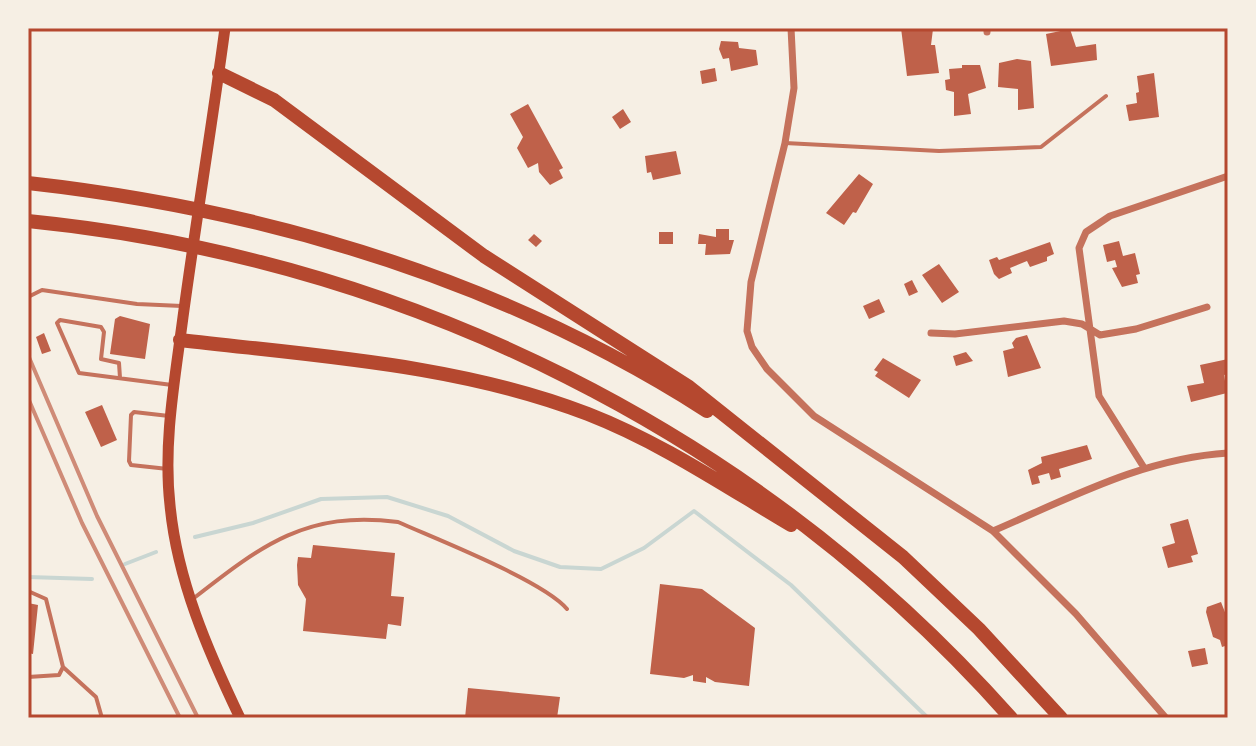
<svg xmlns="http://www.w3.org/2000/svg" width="1256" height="746" font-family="Montserrat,sans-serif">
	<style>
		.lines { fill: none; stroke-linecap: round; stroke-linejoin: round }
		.stream { stroke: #c9d6d2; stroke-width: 4 }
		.building { fill: #bf614a }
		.service { stroke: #c5725c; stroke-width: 4 }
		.minor { stroke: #c5725c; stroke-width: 7 }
		.secondary { stroke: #b5482f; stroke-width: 11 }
		.motorway { stroke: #b5482f; stroke-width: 14 }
		.rail { stroke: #cf8b77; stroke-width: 4 }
		.neatline { fill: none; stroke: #b5482f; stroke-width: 3 }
	</style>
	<rect width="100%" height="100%" fill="#f6efe4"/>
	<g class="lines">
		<path class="stream" d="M195,537L253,523L321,499L387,497L448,516L514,551L560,567L601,569L644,548L694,511L791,585L928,718
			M125,564L156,552
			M28,577L92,579"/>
	</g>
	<path class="building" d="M901,28L933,29L931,45H935L939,73L907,76Z
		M1070,29L1076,47L1096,44L1097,60L1051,66L1046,34Z
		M721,41L738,42L739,48L756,50L758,65L731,71L729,58L723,59L719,49Z
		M1017,59L1031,61L1034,108L1018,110V89L998,87L999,63Z
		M962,65H980L986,88L968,94L971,114L954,116V92L946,90L945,80L950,79L949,69L962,68Z
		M715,68L717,81L702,84L700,71Z
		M1154,73L1159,117L1129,121L1126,105L1137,103L1136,93L1139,92L1137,76Z
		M528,104L563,168L559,170L563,178L550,185L539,172L538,163L528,168L517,148L523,137L510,114Z
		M623,109L631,122L620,129L612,117Z
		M676,151L681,174L653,180L651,172L647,173L645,156Z
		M859,174L873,184L856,213L853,212L844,225L826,213Z
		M716,229H729V240H734L730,254L705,255L706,244H698L699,234L716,237Z
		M659,232H673V244H659Z
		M534,234L542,241L536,247L528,240Z
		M1119,241L1123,256L1135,253L1140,274L1136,275L1138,283L1122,287L1112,268L1117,267L1115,260L1107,262L1103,245Z
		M1050,242L1054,254L1047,257V261L1030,267L1027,261L1010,268L1012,273L999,279L994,274L989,260L997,257L999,260Z
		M939,264L959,292L942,303L922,275Z
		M912,280L918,292L909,296L904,284Z
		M879,299L885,312L869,319L863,306Z
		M120,316L150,324L145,359L110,354L115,319Z
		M44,333L51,351L42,354L36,337Z
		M1027,335L1041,368L1008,377L1003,351L1014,348L1012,343L1016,338Z
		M966,352L973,361L956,366L953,356Z
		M883,358L921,380L909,398L875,376L878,372L874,370Z
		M1228,359V374L1224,375L1227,393L1191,402L1187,386L1204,383L1200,365Z
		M102,405L117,440L101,447L85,412Z
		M1087,445L1092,459L1059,469L1061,477L1051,480L1049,473L1038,476L1040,483L1032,485L1028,470L1042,463L1041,457Z
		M1188,519L1198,554L1191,556L1193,562L1168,568L1162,547L1175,543L1170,524Z
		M313,545L395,553L391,596L404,597L401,626L388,624L386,639L303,631L306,599L298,585L297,565L298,557L311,558Z
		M660,584L702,589L755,628L749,686L715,682L706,677V683L693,681V675L684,678L650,674Z
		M1221,602L1228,620V645L1222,647L1220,640L1213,637L1206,612L1207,607Z
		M28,603L38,605L33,654L28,653Z
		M1205,648L1208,664L1192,667L1188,651Z
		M468,688L560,697L557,718H465Z"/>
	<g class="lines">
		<path class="service" d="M785,143L939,151L1041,147L1106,96
			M28,297L42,290L137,304L182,306
			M28,301L29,308
			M120,378L119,363L101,359L104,332L101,327L60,320L57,323L79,373L172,385
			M168,469L131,465L129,461L131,415L134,412L169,416
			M28,591L46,599L63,667L59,675L28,677
			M194,598C262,545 307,510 398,522C436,539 544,581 567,609
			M63,667L96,697L102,718"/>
		<path class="minor" d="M791,28L794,88L785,143L751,282L747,331L752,347L767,369L814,416L993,531L1076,614L1166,718
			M987,28V32
			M931,333L955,334L1064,321L1082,324L1100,335L1136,329L1207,307
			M1143,466L1099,396L1079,248L1086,232L1110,216L1228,176
			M993,531C1070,498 1144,458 1228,453"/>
		<path class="secondary" d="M225,28C212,125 196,221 183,317C175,379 163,443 170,505C177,580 208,651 240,718"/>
		<path class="motorway" d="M219,73L274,100L484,256L689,387L903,557L979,629L1061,718
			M28,183C269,210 502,280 707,411
			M28,221C407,259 758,433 1011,718
			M180,340C316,356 459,364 588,414C660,442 725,486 791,525"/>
		<path class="rail" d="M28,355L97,516L198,718
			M28,398L82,523L180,718"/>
	</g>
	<rect width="1256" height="746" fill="none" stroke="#f6efe4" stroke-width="60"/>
	<rect x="30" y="30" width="1196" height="686" class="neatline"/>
</svg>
